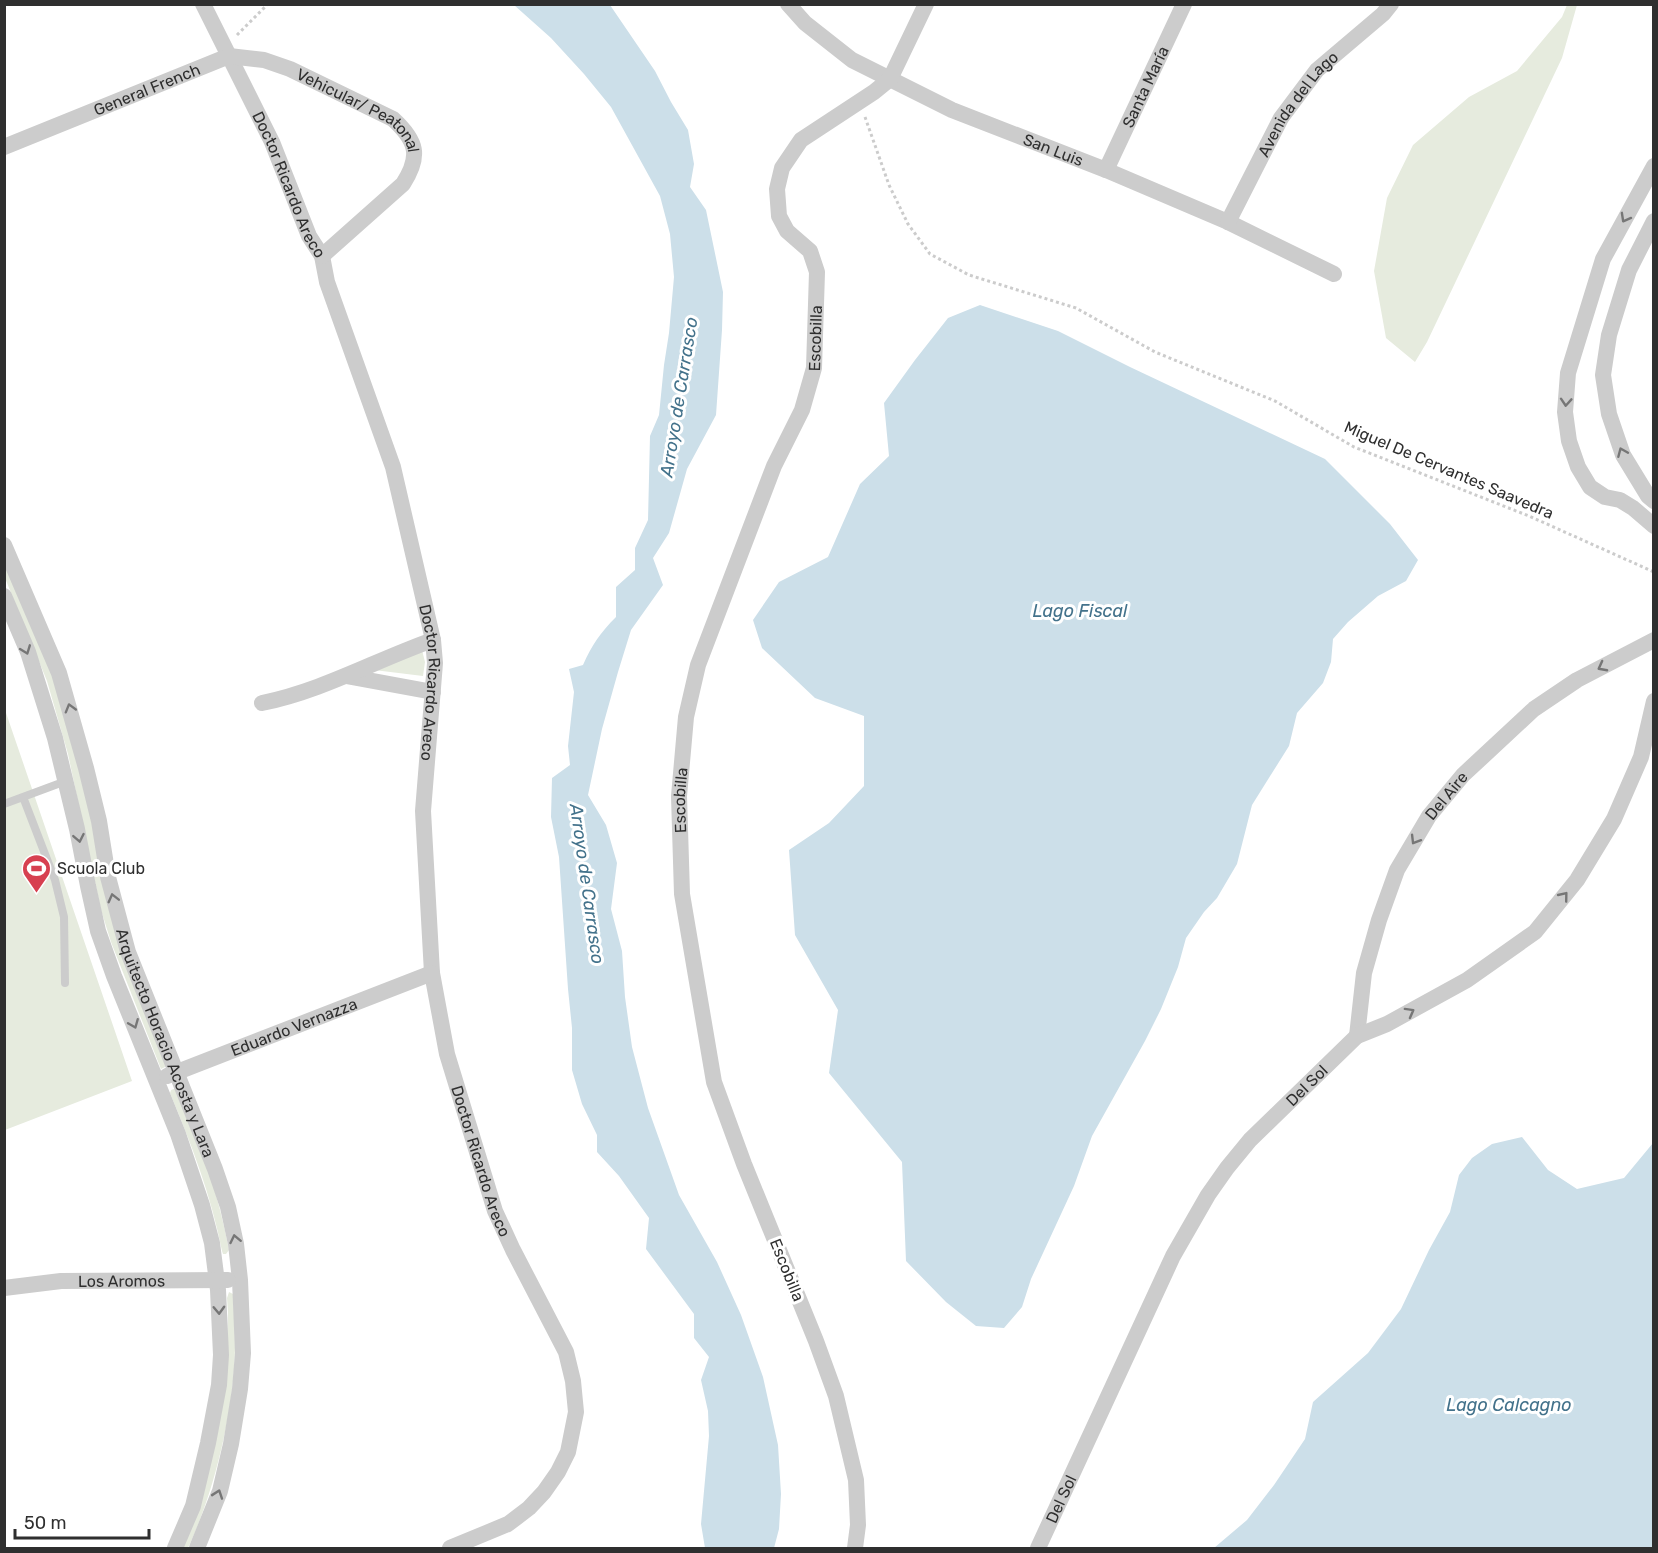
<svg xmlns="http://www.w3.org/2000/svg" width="1658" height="1553" font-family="Rubik,sans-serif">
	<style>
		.green { fill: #e6ebde }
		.water { fill: #ccdfe9 }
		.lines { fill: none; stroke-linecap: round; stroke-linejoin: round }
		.path { stroke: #ccc; stroke-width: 3; stroke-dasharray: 3 3; stroke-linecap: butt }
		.service { stroke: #ccc; stroke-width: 8 }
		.minor { stroke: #ccc; stroke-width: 16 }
		.oneway { stroke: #767676 }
		.labels { text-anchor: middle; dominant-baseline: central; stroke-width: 6; stroke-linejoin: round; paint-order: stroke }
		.street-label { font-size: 16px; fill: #2f2f2f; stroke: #fff }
		.poi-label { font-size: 16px; fill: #2f2f2f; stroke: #fff; text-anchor: start }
		.water-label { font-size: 18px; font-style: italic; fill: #43728b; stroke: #fff }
	</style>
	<rect width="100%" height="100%" fill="#fff"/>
	<path class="green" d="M1567,5H1577L1562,58L1427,342L1415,362L1386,338L1374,271L1387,198L1413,145L1469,97L1517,71L1562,17Z
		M4,559L53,677L167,1066L161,1069L111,942L101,910L68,754L47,681L5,578Z
		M422,650L425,662L423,676L374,670Z
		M4,707L132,1081L5,1130H4Z
		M174,1089L177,1090C200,1140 219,1196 229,1250L226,1254H223L222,1251C211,1195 192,1146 170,1093L171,1090Z
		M229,1292L233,1294C234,1312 235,1331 235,1349C234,1411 214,1493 188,1548H180L227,1351L228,1313L227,1298Z"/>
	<path class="water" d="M514,5H610L655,71L671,102L688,130L694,164L690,187L706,210L723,292L722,330L716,415L687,469L669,533L653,558L663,585L631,630L618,672L602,729L588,795L606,825L617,863L611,909L622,951L625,997L632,1047L648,1108L679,1195L717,1262L741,1315L763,1377L778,1445L781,1494L779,1529L774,1548H705L701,1524L709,1436L708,1411L701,1380L709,1357L694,1338V1314L646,1249L649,1218L619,1176L597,1152V1135L582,1104L572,1070V1028L568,989L559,857L551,817L552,778L570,765L568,746L574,692L569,669L583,665C592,645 600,633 616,617V587L635,570V548L648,520L650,436L659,415L664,365L669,333L674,277L670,234L660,196L611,107L584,74L551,38Z
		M980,305L1058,331L1130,367L1325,459L1390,524L1418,560L1406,581L1378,596L1348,622L1333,639L1331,662L1323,683L1297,713L1289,746L1252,805L1237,864L1217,898L1204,912L1186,938L1178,967L1161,1009L1145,1041L1092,1136L1074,1186L1031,1279L1022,1307L1004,1328L976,1326L946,1302L906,1261L902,1162L829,1073L838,1010L795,935L789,850L829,823L864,786V716L815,698L762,648L753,620L779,582L828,557L860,484L889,456L884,403L915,360L948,318Z
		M1522,1137L1548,1170L1577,1189L1624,1178L1653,1143V1548H1214L1247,1520L1274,1485L1305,1439L1313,1402L1368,1353L1401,1309L1429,1250L1450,1212L1459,1175L1472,1158L1492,1144Z"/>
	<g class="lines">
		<path class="path" d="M237,35L268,4
			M865,117L889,185L908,224L930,254L969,275L1076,308L1155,352L1275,401L1354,447L1529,516L1654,572"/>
		<path class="service" d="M23,797L55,880L64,917L65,983
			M4,804L66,781"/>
		<g class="minor">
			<path id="s1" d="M203,4L272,142L309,236L322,256L327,282L393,467L433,640L435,663L423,811L432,973L447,1054L495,1211L513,1250L566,1352L573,1381L576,1412L568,1452L558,1472L544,1492L529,1508L508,1524L450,1548"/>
			<path id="s2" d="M788,4L805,23L852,60L952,110L1106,170L1228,222L1334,274"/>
			<path id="s3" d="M4,147L229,56L264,60L290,69L393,119C417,141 421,156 403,184L322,256"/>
			<path d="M1654,166L1603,259L1568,373L1565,412L1569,441L1578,467L1590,487L1605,497L1620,500L1633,508L1654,526"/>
			<path id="s4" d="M1106,170L1184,4"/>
			<path d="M1654,221L1629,270L1609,335L1603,375L1609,414L1623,455L1648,496L1654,501"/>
			<path id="s5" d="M1228,222L1281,118L1317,70L1383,14L1391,4"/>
			<path id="s6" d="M4,545L59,673L86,768L99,821L108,877L128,952L215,1169L228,1207L236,1244L240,1280L243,1353L240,1389L231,1444L220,1491L197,1548"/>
			<path d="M4,596L28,652L55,738L77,829L88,886L98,931L114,976L178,1134L202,1205L212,1243L218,1290L221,1355L219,1385L208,1443L193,1506L175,1548"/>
			<path d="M346,676L433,692"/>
			<path d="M262,703C322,691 376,660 433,640"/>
			<path id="s7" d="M1357,1036L1364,973L1379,920L1397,870L1429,816L1463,775L1534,709L1577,680L1654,640"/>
			<path id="s8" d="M167,1076L432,973"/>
			<path id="s9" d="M4,1288L61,1281L228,1280"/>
			<path id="s10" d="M855,1548L858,1525L856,1480L836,1396L816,1341L744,1164L714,1082L682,894L679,796L686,717L698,665L774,466L802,410L814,368L817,272L810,251L787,231L779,216L777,189L782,168L801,140L874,92L890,79L926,4"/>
			<path id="s11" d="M1038,1548L1173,1256L1208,1195L1227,1168L1250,1140L1357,1036L1387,1024L1467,980L1535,932L1577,880L1614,819L1641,757L1654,701"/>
		</g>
	</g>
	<defs><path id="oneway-chevron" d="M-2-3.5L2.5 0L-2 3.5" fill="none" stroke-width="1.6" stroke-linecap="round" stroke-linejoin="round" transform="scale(1.5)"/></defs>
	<g class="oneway">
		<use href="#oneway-chevron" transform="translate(1625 218) rotate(119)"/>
		<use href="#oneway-chevron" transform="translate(1566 402) rotate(94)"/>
		<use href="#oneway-chevron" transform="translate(1622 452) rotate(-113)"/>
		<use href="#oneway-chevron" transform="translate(26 650) rotate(69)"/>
		<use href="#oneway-chevron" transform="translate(1602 667) rotate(152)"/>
		<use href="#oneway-chevron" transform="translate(70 708) rotate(-106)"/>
		<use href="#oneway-chevron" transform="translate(79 838) rotate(79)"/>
		<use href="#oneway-chevron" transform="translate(1415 840) rotate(121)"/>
		<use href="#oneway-chevron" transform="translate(1564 896) rotate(-51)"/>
		<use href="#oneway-chevron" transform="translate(113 898) rotate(-104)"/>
		<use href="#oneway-chevron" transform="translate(1410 1012) rotate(-29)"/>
		<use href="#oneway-chevron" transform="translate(134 1024) rotate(68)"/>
		<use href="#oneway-chevron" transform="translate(235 1239) rotate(-102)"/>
		<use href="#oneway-chevron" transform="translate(219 1310) rotate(88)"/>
		<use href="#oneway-chevron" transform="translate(218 1494) rotate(-71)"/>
	</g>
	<defs>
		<symbol id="stadium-pin" viewBox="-11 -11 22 30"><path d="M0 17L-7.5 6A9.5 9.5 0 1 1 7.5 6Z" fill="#d74050" stroke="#fff"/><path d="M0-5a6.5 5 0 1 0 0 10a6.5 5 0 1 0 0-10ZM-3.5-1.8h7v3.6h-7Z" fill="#fff"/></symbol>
	</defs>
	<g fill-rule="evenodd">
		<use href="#stadium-pin" x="20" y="852" width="33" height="45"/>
	</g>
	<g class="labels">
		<g class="street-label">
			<text stroke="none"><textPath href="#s4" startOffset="92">Santa María</textPath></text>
			<text stroke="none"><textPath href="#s3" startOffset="154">General French</textPath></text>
			<text stroke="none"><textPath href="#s5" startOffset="138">Avenida del Lago</textPath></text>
			<text stroke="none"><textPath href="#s3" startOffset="387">Vehicular/ Peatonal</textPath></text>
			<text stroke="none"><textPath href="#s2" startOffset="306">San Luis</textPath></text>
			<text stroke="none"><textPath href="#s1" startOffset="200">Doctor Ricardo Areco</textPath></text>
			<text stroke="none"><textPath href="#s10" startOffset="1262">Escobilla</textPath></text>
			<text transform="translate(1449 470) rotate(23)">Miguel De Cervantes Saavedra</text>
			<text stroke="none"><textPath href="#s1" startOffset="722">Doctor Ricardo Areco</textPath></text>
			<text stroke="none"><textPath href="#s7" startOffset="261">Del Aire</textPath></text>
			<text stroke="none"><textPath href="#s10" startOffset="776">Escobilla</textPath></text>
			<text stroke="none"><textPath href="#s8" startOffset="136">Eduardo Vernazza</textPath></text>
			<text stroke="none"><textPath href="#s6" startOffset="525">Arquitecto Horacio Acosta y Lara</textPath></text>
			<text stroke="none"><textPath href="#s11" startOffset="540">Del Sol</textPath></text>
			<text stroke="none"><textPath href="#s1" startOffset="1208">Doctor Ricardo Areco</textPath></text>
			<text transform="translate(787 1270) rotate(68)">Escobilla</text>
			<text stroke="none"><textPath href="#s9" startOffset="118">Los Aromos</textPath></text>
			<text stroke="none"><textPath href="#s11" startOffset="54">Del Sol</textPath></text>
		</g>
		<g class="poi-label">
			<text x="57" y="868">Scuola Club</text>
		</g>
		<g class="water-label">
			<text transform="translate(679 397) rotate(-81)">Arroyo de Carrasco</text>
			<text x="1080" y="611">Lago Fiscal</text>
			<text transform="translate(587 884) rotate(82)">Arroyo de Carrasco</text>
			<text x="1509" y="1405">Lago Calcagno</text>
		</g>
	</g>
	<rect width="1658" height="1553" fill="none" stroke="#2f2f2f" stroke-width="12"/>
	<path d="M15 1529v9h134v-9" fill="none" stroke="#2f2f2f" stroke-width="3"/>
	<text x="24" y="1529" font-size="18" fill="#2f2f2f" stroke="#ffffff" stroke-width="4.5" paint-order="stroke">50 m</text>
</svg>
